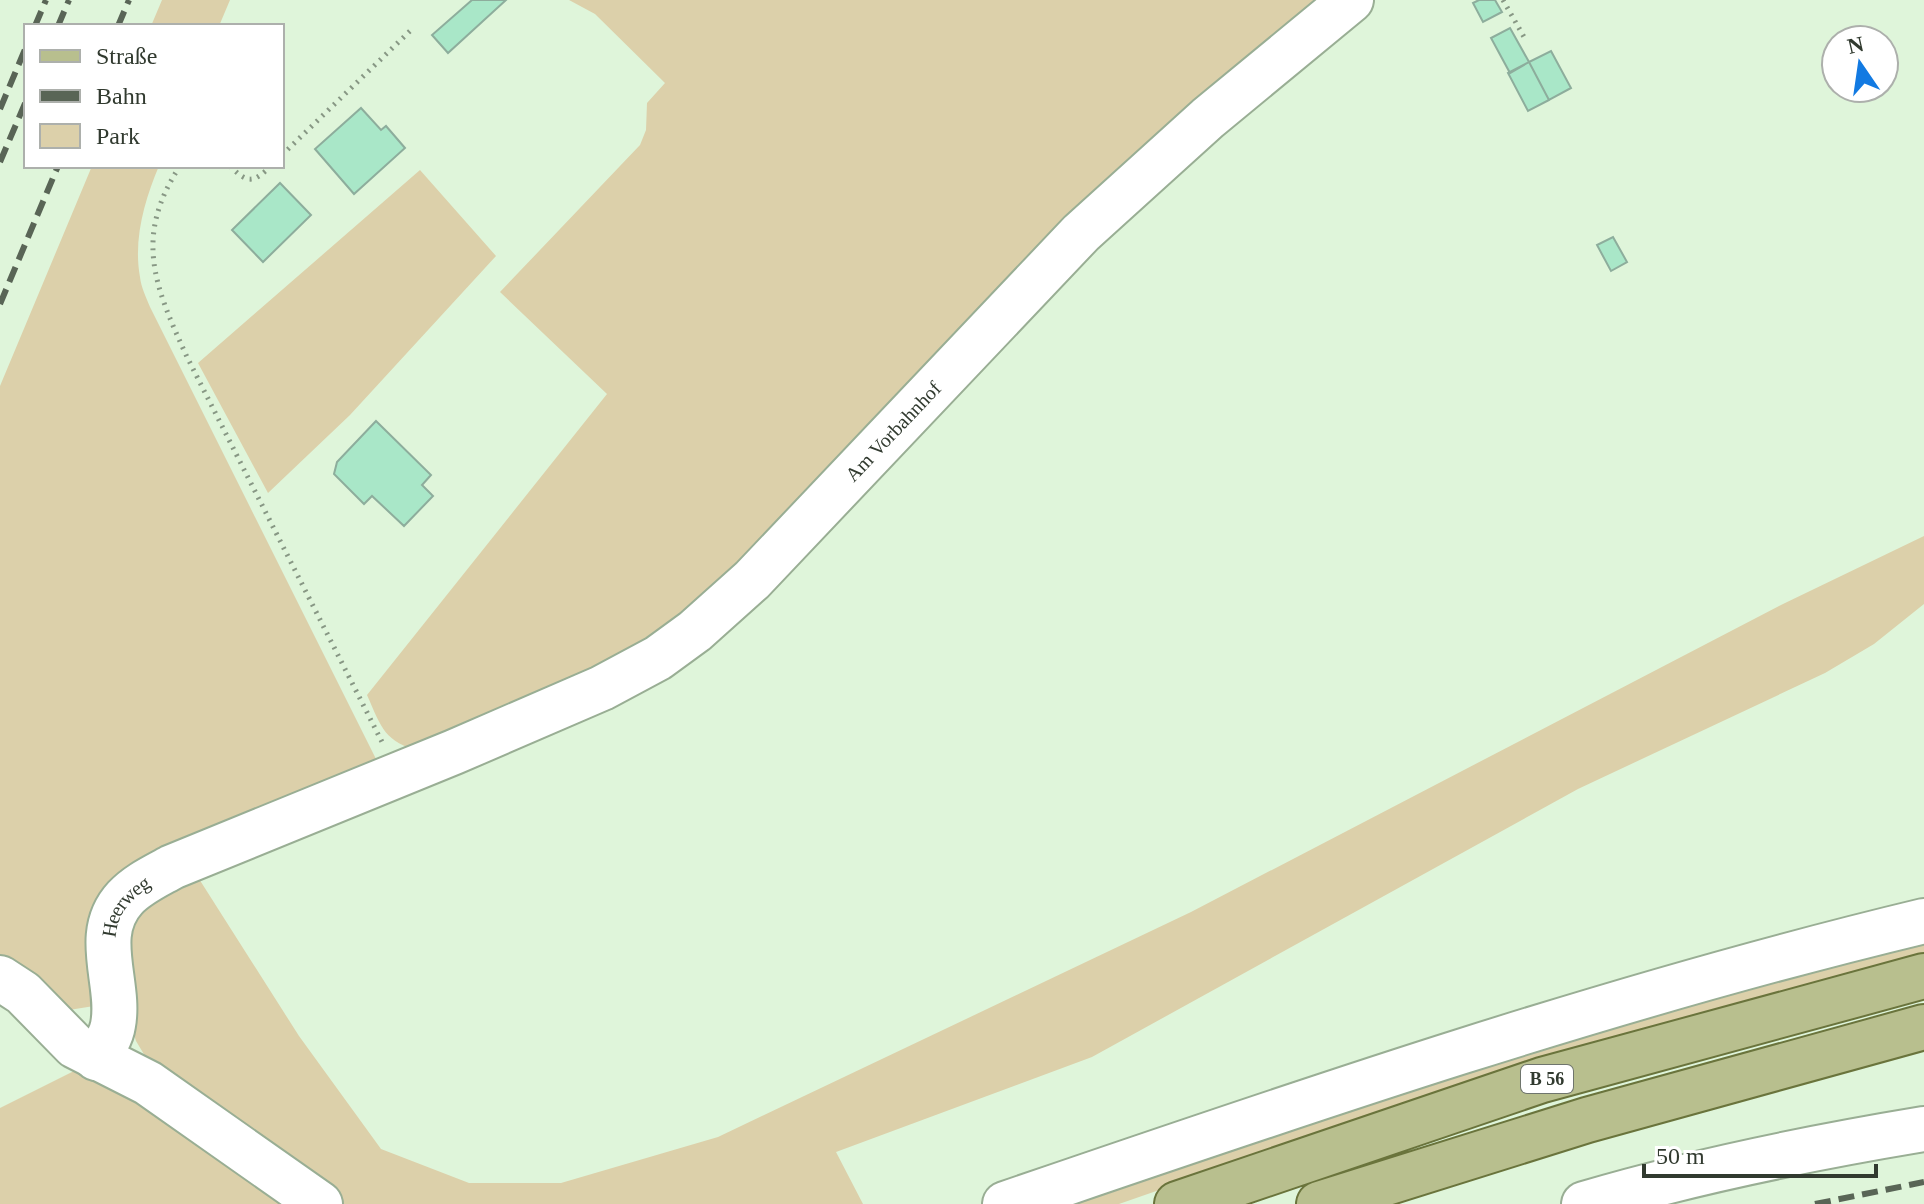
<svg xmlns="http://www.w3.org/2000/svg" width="1924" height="1204" font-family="Georgia,serif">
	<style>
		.green { fill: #dcd0aa }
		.building { fill: #a9e7c8; stroke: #8dad9c; stroke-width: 2 }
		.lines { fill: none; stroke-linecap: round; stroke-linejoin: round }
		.minor-casing { stroke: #99ae94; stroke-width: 48 }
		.major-casing { stroke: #6a743c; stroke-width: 48 }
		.path { stroke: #879784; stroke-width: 5; stroke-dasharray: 2 6; stroke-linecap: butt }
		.minor { stroke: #fff; stroke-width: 44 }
		.major { stroke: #b8bf8e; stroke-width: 44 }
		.rail { stroke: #596556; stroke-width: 6; stroke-dasharray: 16 8; stroke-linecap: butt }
		.labels { text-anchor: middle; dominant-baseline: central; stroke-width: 7; stroke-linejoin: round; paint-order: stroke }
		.shield { fill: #fff; stroke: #6f756d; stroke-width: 2 }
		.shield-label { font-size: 18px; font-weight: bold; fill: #313a2f }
		.street-label { font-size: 20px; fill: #313a2f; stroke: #fff }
	</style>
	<rect width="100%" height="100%" fill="#dff5da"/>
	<path class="green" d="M162,0H230L219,26H151Z
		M569,0H1336L689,627L421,752C384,741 382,729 367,695L607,394L500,292L640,145L646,130L647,103L665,83L595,14Z
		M92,166H159C145,199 133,239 140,277C141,287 146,297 150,307L381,769L145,872L94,1006L69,1010L0,963V386Z
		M420,170L496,256L350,415L268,493L198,363Z
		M1924,536V604L1874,644L1825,673L1578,789L1092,1057L836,1152L863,1204H331L154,1071L136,1041L126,1009L120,923L194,871L299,1036L381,1149L469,1183H561L718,1137L1191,912L1783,604Z
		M1924,930V956L1332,1130L1119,1204H1036Z
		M80,1068L147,1092L306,1204H0V1108Z"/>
	<path class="building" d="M472,0H506L448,53L432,35Z
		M1479,0H1495L1502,12L1483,22L1473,3Z
		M1510,28L1529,62L1510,73L1491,38Z
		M1551,51L1571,88L1549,100L1529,62Z
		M1529,62L1549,100L1528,111L1508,73Z
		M361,108L381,130L386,126L405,148L354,194L315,149Z
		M280,183L311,215L263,262L232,230Z
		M1613,237L1627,262L1611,271L1597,245Z
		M376,421L431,475L422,485L433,496L404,526L372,496L364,504L334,474L337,462Z"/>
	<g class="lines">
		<defs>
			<g id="minor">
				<path d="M0,978L23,993L75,1046L148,1083L320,1204"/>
				<path id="s1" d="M96,1058C103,1048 111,1038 113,1025C121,983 91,935 125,898C138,884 156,876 172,867L454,752L602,688L658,658L695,631L752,580L1081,233L1208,118L1351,0"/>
				<path d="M1005,1204C1308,1100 1612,996 1924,921"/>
				<path d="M1584,1204C1696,1171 1809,1148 1924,1129"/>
			</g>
			<path id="major" d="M1177,1204L1542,1080L1924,976
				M1319,1204L1587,1120L1924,1027"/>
		</defs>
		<use href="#minor" class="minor-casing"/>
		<use href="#major" class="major-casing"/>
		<path class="path" d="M1503,0L1524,37
			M282,155L411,30
			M180,166C133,237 155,287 187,357L382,742
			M230,166C248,184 253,183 271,166"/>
		<use href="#minor" class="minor"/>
		<use href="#major" class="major"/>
		<path class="rail" d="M35,26L46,0
			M58,26L69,0
			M118,26L129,0
			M0,109L26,47
			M0,162L26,101
			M0,304L58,166
			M1815,1204L1924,1182"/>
	</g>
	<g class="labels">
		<rect class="shield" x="1521" y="1065" width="52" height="28" rx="6"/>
		<g class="shield-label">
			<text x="1547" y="1079">B 56</text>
		</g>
		<g class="street-label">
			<text stroke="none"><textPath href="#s1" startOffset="1082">Am Vorbahnhof</textPath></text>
			<text stroke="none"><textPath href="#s1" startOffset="162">Heerweg</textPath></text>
		</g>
	</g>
	<rect x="24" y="24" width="260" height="144" fill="#ffffff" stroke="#adb0ac" stroke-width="2"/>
	<rect x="40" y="50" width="40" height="12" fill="#b8bf8e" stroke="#adb0ac" stroke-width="2"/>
	<text x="96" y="64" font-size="24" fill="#313a2f">Straße</text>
	<rect x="40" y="90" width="40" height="12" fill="#596556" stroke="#adb0ac" stroke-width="2"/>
	<text x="96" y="104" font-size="24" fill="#313a2f">Bahn</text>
	<rect x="40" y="124" width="40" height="24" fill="#dcd0aa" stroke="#adb0ac" stroke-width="2"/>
	<text x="96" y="144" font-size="24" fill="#313a2f">Park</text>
	<g transform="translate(1860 64) rotate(347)"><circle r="38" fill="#ffffff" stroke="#adb0ac" stroke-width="2"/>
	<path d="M0-6L14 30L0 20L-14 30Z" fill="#127ae2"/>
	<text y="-12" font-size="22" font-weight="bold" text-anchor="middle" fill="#313a2f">N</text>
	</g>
	<path d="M1644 1164v12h232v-12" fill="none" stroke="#313a2f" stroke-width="4"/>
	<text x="1656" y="1164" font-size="24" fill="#313a2f" stroke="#ffffff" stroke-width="6" paint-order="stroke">50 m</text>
</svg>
